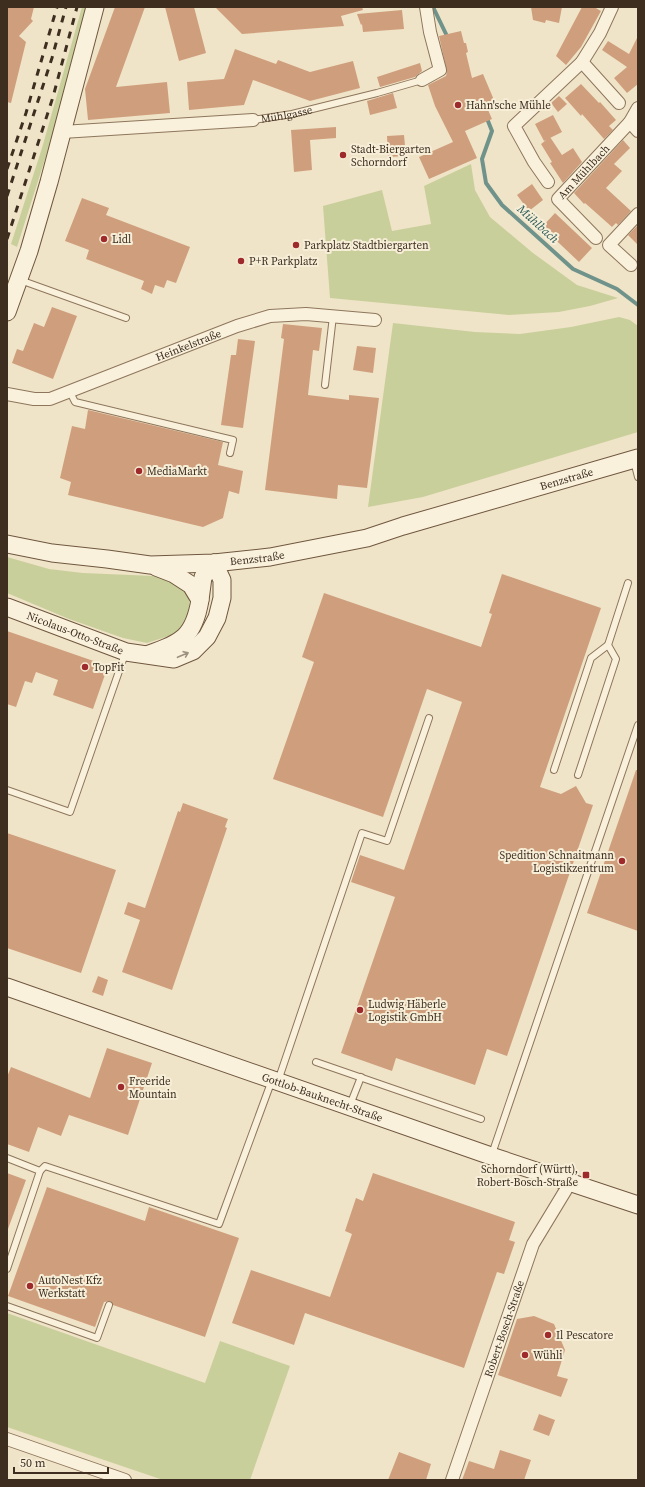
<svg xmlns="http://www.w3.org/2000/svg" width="645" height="1487" font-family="'Source Serif 4',serif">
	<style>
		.green { fill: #c9cf9b }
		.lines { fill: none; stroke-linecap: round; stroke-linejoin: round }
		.stream { stroke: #6f938a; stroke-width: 4 }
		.building { fill: #cf9f7d }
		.lane-casing { stroke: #8d765c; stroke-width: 8 }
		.street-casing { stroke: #8d765c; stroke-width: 14 }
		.secondary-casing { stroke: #6f573f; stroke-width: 19 }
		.lane { stroke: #faf1dc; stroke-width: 6 }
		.street { stroke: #faf1dc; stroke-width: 12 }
		.secondary { stroke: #faf1dc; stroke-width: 17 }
		.rail { stroke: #3d2e20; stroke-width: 3; stroke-dasharray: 7 7; stroke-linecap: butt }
		.oneway { stroke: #9c907e }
		.poi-dot { fill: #9e2a2b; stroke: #f7eed8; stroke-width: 1.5 }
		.labels { text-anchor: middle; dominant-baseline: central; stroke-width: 4; stroke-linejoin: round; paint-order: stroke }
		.poi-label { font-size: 11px; fill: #3d2e20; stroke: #f7eed8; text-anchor: start }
		.street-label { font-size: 11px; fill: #3d2e20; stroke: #f7eed8 }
		.water-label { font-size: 12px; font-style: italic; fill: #2f5d5a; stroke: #f7eed8 }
	</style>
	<rect width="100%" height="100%" fill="#f0e4c8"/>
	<path class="green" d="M82,7H86L76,43L53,134L17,247L11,244L42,148Z
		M471,164L475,190L490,217L533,253L577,285L618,298L590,306L559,312L509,315L330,298L323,206L382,190L392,231L431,224L424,186Z
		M619,317L630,320L638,326V432L423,497L368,507L393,323L475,332L520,334L571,327Z
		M7,557L49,569L83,573L154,576L173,580L184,588L189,598L190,609L185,623L175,634L147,643L123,638L69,619L7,593Z
		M7,1313L205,1383L220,1341L290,1366L250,1480H163L7,1427Z"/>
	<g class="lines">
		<path class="stream" d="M433,7L446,34
			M488,121L492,131L482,159L486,183L502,205L573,269L617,289L638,305"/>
	</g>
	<path class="building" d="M7,7H34L31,19L33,21L19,36L26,42L11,103L7,102Z
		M115,7H145L116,87L167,82L170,113L88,120L85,89Z
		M165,7H194L206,53L179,61Z
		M215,7H362L363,10L341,16L344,26L242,34Z
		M531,7H562L559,23L546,20L545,23L533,20Z
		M582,7H594L601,11L581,47L566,65L556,56Z
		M402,10L404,29L363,32L362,24L361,25L357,14Z
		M461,31L464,43H466L468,52L466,53L472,78L483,74L494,100L485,103L492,119L465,131L477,158L429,179L419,157L453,142L435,106L428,85L446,76L447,72L439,36Z
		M638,36V84L627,93L614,78L627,67L602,50L608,41L629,54Z
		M235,49L276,64L278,60L310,72L353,61L360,88L310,101L253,80L244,105L189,110L187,82L224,79Z
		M420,63L422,71L415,77L380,87L377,77Z
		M581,84L599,103L600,102L616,120L609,126L613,130L604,139L582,114L581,116L565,98Z
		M393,93L397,108L370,115L367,101Z
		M559,96L567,104L558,112L551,103Z
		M553,115L562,132L544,141L535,124Z
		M336,127V138L310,140L312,170L294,172L291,130Z
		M404,135L406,156L388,157L387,136Z
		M550,137L562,155L573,148L582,162L563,183L550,163L552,162L541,144Z
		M623,140L630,148L614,164L622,171L606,188L631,211L618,225L616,223L612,227L585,203L584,204L574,193Z
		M532,184L543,200L529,211L517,195Z
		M82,198L109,208L106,215L190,247L176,283L167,280L164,288L155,285L152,294L141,289L144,281L86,259L89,250L65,241Z
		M555,213L592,248L579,262L542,227Z
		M638,225V245L628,235Z
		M52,307L77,316L53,379L12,363L17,349L23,351L34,323L44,327Z
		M283,324L322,328L319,351L313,350L308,395L349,400V395L379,398L367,488L338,485L337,499L265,490L284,339L281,338Z
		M238,339L255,341L243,428L221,425L231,355H236Z
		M357,346L376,348L373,373L353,370Z
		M88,410L223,442L218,465L243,471L239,494L229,491L223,518L203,527L68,495L71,482L60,478L72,426L85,429Z
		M502,574L601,608L540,787L561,794L576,786L586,803L593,805L507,1056L487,1049L475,1085L396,1058L392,1071L341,1053L395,897L351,882L360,855L404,870L462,702L427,689L383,817L273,779L314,662L302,657L324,593L481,647L492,614L489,613Z
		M7,631L108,666L93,709L53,695L58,680L36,672L32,683L25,681L16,707L7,704Z
		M636,770H638V931L587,913Z
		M183,803L228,819L225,827L227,828L172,990L122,972L140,920L124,914L128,902L145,908L178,811L180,812Z
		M7,833L116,870L81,973L7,948Z
		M98,976L108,980L103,996L92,992Z
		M107,1048L152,1063L128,1135L69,1115L61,1136L38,1127L29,1152L7,1144V1077L11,1067L90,1098Z
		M7,1173L26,1180L8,1229H7Z
		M373,1173L515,1222L509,1240L515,1242L504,1274L497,1272L464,1368L305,1313L294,1345L232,1323L251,1270L330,1297L352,1234L345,1231L356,1198L363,1201Z
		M47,1187L145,1221L149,1207L239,1238L205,1337L113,1305L110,1301L104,1302L95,1327L8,1296Z
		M534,1316L554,1324L565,1350L557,1376L568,1379L561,1397L498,1375L517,1319Z
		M539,1414L555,1420L549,1436L533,1430Z
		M500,1450L531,1460L524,1480H462L469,1461L494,1469Z
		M399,1452L431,1464L426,1480H388Z"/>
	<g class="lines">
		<defs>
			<g id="lane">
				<path id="s1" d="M253,120L292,114L377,93L422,80"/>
				<path d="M20,280L126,318"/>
				<path d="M325,385L333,316"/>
				<path d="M70,392L75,402L233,440L230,453"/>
				<path d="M634,461L638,477"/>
				<path d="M554,770L591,658L608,645"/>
				<path d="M578,775L616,659L608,645L628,583"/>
				<path d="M7,790L70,812L125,654"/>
				<path d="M316,1062L481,1119"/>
				<path d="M278,1081L362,833L387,841L429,718"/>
				<path d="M350,1105L361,1077"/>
				<path d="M492,1154L638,725"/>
				<path d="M7,1158L40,1171L45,1166L219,1224L272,1080"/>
				<path d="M7,1269L40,1171"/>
				<path d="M7,1306L97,1338L109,1305"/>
			</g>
			<g id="street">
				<path d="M582,62L619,103"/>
				<path d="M422,80L440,70L430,32L426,7"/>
				<path d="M630,122L638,131"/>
				<path d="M62,132L253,120"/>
				<path d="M548,182L534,162L514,126L582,62L600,33L612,7"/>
				<path id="s2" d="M596,238L558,199L630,122L638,108"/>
				<path d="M631,265L609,245L638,214"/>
				<path id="s3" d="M7,394L34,399H50L237,326L270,316L306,314L375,320"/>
				<path d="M7,1439L125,1480"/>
				<path id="s4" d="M452,1480L533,1244L570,1183"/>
			</g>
			<g id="secondary">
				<path d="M7,312L29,251L49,182L95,7"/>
				<path id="s5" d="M7,544L52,553L107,559L150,565L214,563L270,557L367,538L403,526L638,458"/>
				<path d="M200,600L203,577L214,563"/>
				<path id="s6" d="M7,607L126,652L174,659L193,651L207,637L217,618L222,598V580L214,563"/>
				<path d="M149,654C182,643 194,636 200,600L191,585L174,574L156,567"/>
				<path id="s7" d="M7,987L491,1156L638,1205"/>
			</g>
		</defs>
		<use href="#lane" class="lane-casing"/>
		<use href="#street" class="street-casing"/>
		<use href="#secondary" class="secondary-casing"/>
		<use href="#lane" class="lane"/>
		<use href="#street" class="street"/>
		<use href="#secondary" class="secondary"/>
		<path class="rail" d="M7,169L26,113L57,7
			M7,196L52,58L66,7
			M7,239L53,97L77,7"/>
	</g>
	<defs><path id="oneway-shaft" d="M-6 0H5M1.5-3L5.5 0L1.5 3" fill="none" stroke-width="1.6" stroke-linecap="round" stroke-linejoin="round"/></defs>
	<use class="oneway" href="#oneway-shaft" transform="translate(183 655) rotate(-23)"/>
	<g class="poi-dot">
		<circle cx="458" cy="105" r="4"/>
		<circle cx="343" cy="155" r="4"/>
		<circle cx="104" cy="239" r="4"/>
		<circle cx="296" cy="245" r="4"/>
		<circle cx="241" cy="261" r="4"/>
		<circle cx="139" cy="471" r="4"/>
		<circle cx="85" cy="667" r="4"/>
		<circle cx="622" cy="861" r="4"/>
		<circle cx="360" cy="1010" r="4"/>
		<circle cx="121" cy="1087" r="4"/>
		<rect x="582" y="1171" width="8" height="8" rx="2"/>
		<circle cx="30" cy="1286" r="4"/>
		<circle cx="548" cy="1335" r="4"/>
		<circle cx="525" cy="1355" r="4"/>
	</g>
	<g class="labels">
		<g class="poi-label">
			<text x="466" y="105">Hahn'sche Mühle</text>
			<text x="351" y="149">Stadt-Biergarten<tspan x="351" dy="13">Schorndorf</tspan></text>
			<text x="112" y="239">Lidl</text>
			<text x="304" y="245">Parkplatz Stadtbiergarten</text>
			<text x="249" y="261">P+R Parkplatz</text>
			<text x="147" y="471">MediaMarkt</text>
			<text x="93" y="667">TopFit</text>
			<text x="614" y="855" text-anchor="end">Spedition Schnaitmann<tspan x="614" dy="13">Logistikzentrum</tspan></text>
			<text x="368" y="1004">Ludwig Häberle<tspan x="368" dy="13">Logistik GmbH</tspan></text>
			<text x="129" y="1081">Freeride<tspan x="129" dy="13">Mountain</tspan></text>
			<text x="578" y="1169" text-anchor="end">Schorndorf (Württ),<tspan x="578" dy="13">Robert-Bosch-Straße</tspan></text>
			<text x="38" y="1280">AutoNest Kfz<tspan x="38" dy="13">Werkstatt</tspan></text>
			<text x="556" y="1335">Il Pescatore</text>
			<text x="533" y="1355">Wühli</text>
		</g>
		<g class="street-label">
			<text stroke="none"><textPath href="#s1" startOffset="34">Mühlgasse</textPath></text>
			<text stroke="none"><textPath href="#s2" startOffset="92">Am Mühlbach</textPath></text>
			<text stroke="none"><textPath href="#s3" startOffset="192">Heinkelstraße</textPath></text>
			<text stroke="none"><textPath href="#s5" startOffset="572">Benzstraße</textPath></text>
			<text stroke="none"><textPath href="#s5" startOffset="252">Benzstraße</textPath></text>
			<text stroke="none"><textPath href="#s6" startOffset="73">Nicolaus-Otto-Straße</textPath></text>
			<text stroke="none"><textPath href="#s7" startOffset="334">Gottlob-Bauknecht-Straße</textPath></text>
			<text stroke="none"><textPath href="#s4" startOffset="160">Robert-Bosch-Straße</textPath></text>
		</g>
		<g class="water-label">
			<text transform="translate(538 224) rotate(42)">Mühlbach</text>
		</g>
	</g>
	<rect width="645" height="1487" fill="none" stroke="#3d2e20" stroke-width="16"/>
	<path d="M14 1467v6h94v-6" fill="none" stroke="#3d2e20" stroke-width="2"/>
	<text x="20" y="1467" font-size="12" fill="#3d2e20" stroke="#f7eed8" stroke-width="3" paint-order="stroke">50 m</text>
</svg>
